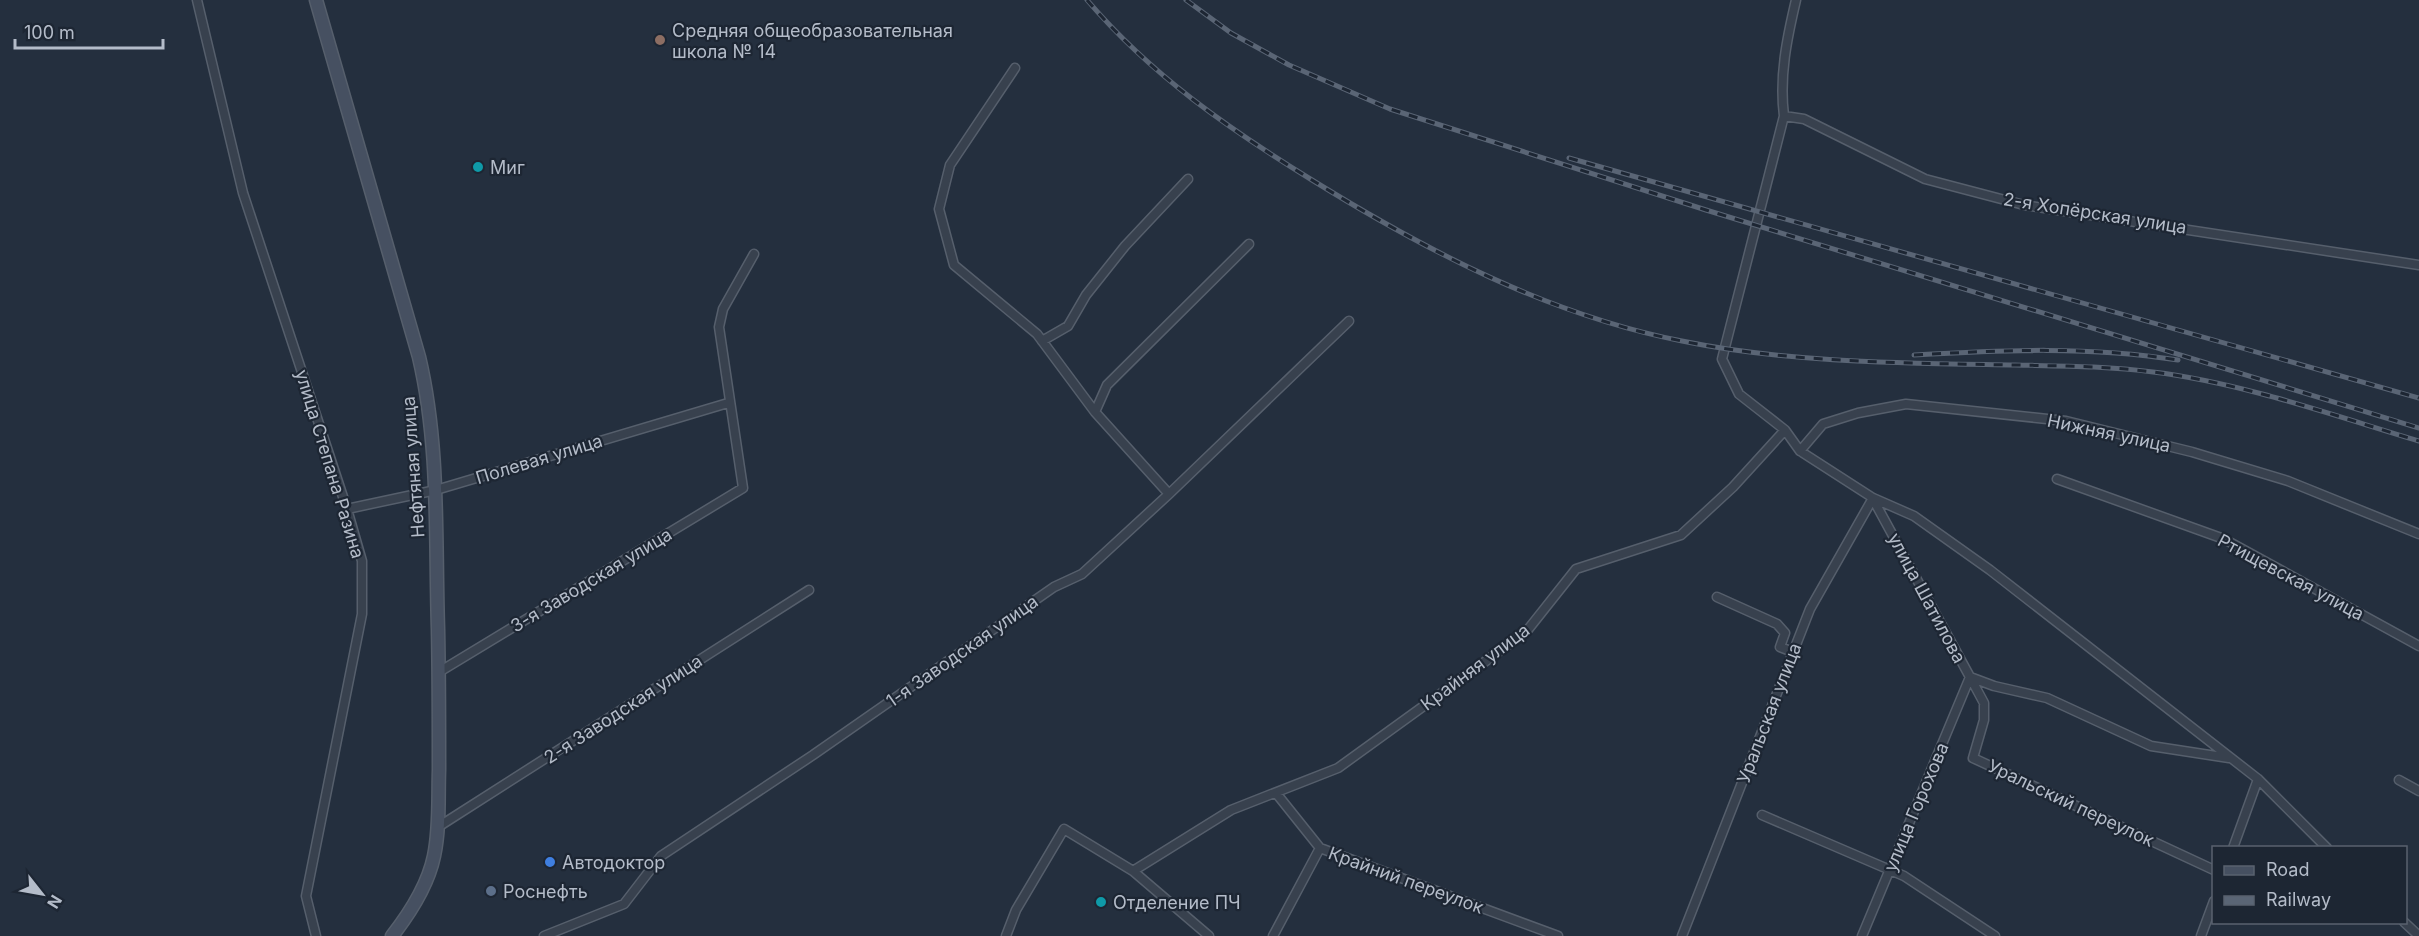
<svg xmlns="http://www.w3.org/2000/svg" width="2419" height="936" font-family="Inter,sans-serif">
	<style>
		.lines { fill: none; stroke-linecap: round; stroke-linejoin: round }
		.minor-casing { stroke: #565f6c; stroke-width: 11 }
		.secondary-casing { stroke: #565f6c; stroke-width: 15 }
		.minor { stroke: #38414e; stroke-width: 8 }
		.secondary { stroke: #465061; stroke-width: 12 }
		.rail-casing { stroke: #5a6575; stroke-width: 5 }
		.rail { stroke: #1d2633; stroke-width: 3; stroke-dasharray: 9; stroke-linecap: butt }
		.education-dot { fill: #8d6e63; stroke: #1d2633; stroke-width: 2 }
		.culture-dot { fill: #0f9aa8; stroke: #1d2633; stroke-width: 2 }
		.shop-dot { fill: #3f7fe0; stroke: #1d2633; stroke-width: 2 }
		.service-dot { fill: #5c6f8a; stroke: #1d2633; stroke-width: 2 }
		.labels { text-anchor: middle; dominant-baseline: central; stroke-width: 4.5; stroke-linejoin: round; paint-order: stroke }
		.poi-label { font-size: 18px; fill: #b4bcc9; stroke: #1d2633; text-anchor: start }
		.street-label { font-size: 18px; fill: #b4bcc9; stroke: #1d2633 }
	</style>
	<rect width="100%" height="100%" fill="#242f3e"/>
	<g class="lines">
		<defs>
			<path id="minor" d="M197,0L243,193L347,509L362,561V614L306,896L316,936
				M1796,0C1787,38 1779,76 1784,116L1722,359L1739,394L1785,430L1800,451L1873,498L1914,516L1990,570L2258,779L2327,848
				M1015,68L950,165L939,209L954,265L1037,334L1095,412L1169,494
				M1784,116L1804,119L1925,179L2024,205L2419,265
				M1042,341L1068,326L1086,295L1125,246L1188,179
				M1095,412L1107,385L1249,244
				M1800,451L1823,424L1858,413L1906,404L2066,421L2192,452L2288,481L2419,534
				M2057,479L2224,539L2419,646
				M1873,499L1970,677L1994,686L2047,698L2151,746L2229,758
				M347,509L436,490L728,403
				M1717,597L1777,624L1785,633L1780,647L1793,652
				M439,672L743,488L719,327L723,309L754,254
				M1970,677L1984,703V720L1973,758L2214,870
				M2399,780L2419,791
				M1276,793L1320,848L1558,936
				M1762,815L1904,876L1995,936
				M438,827L809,590
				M2233,848L2258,779
				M1133,871L1231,810L1338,768L1526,632L1576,569L1681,535L1733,487L1785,430
				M2404,922L2419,936
				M544,936L624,904L661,856L813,755L1054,587L1082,574L1169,494L1349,321
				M1006,936L1016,910L1064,829L1133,871L1209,936
				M1273,936L1320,848
				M1682,936L1810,609L1873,498
				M1862,936L1970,677
				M2201,936L2214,901"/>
			<path id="secondary" d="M316,0L419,357C440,446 435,538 438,629C439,676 439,723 439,770C438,798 440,828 434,856C428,885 410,913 392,936"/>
		</defs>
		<use href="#minor" class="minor-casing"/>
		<use href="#secondary" class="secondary-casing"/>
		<use href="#minor" class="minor"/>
		<use href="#secondary" class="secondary"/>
		<defs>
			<path id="rail" d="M1087,0C1151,75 1229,129 1312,180C1427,251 1549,315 1682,341C1789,363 1907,363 2015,365C2061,366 2107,366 2153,372C2243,383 2332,415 2419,441
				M1186,0L1231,33L1289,65L1390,109L1706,210L2419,428
				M1569,158L2419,398
				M1914,355C2003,350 2090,346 2178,360"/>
		</defs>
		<use href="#rail" class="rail-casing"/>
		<use href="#rail" class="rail"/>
	</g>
	<circle class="education-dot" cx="660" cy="40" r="6"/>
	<g class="culture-dot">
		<circle cx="478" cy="167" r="6"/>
		<circle cx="1101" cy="902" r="6"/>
	</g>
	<circle class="shop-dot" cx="550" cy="862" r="6"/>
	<circle class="service-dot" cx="491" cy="891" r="6"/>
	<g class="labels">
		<g class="poi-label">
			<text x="672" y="30">Средняя общеобразовательная<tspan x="672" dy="21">школа № 14</tspan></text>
			<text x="490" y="167">Миг</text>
			<text x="562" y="862">Автодоктор</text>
			<text x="503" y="891">Роснефть</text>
			<text x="1113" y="902">Отделение ПЧ</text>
		</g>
		<g class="street-label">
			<text transform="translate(2095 213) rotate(9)">2-я Хопёрская улица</text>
			<text transform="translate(2109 433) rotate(12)">Нижняя улица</text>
			<text transform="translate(539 459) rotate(-17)">Полевая улица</text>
			<text transform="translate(330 464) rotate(73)">улица Степана Разина</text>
			<text transform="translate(413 467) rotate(-94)">Нефтяная улица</text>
			<text transform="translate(2291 577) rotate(28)">Ртищевская улица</text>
			<text transform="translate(591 580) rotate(-31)">3-я Заводская улица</text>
			<text transform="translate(1927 598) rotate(62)">улица Шатилова</text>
			<text transform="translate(962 651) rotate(-35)">1-я Заводская улица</text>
			<text transform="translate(1475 667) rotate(-37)">Крайняя улица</text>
			<text transform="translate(623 709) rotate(-33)">2-я Заводская улица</text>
			<text transform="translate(1769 713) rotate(-69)">Уральская улица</text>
			<text transform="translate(2071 803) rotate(25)">Уральский переулок</text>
			<text transform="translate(1916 807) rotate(-67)">улица Горохова</text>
			<text transform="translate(1406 880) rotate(20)">Крайний переулок</text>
		</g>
	</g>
	<rect x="2212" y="846" width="195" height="78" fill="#1d2633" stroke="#59626f" stroke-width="1.5"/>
	<rect x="2224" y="866" width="30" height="9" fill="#465061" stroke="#59626f" stroke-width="1.5"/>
	<text x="2266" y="876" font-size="18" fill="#b4bcc9">Road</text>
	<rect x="2224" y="896" width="30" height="9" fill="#5a6575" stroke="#59626f" stroke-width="1.5"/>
	<text x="2266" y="906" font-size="18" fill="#b4bcc9">Railway</text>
	<g transform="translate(42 894) rotate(121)" stroke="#1d2633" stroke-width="4.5" paint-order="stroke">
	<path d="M0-4.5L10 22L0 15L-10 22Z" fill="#b4bcc9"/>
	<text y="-9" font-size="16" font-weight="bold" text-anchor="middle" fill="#b4bcc9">N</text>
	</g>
	<path d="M15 39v9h148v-9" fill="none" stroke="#b4bcc9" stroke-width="3"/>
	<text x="24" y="39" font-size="18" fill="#b4bcc9" stroke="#1d2633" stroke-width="4.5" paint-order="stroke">100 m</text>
</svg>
